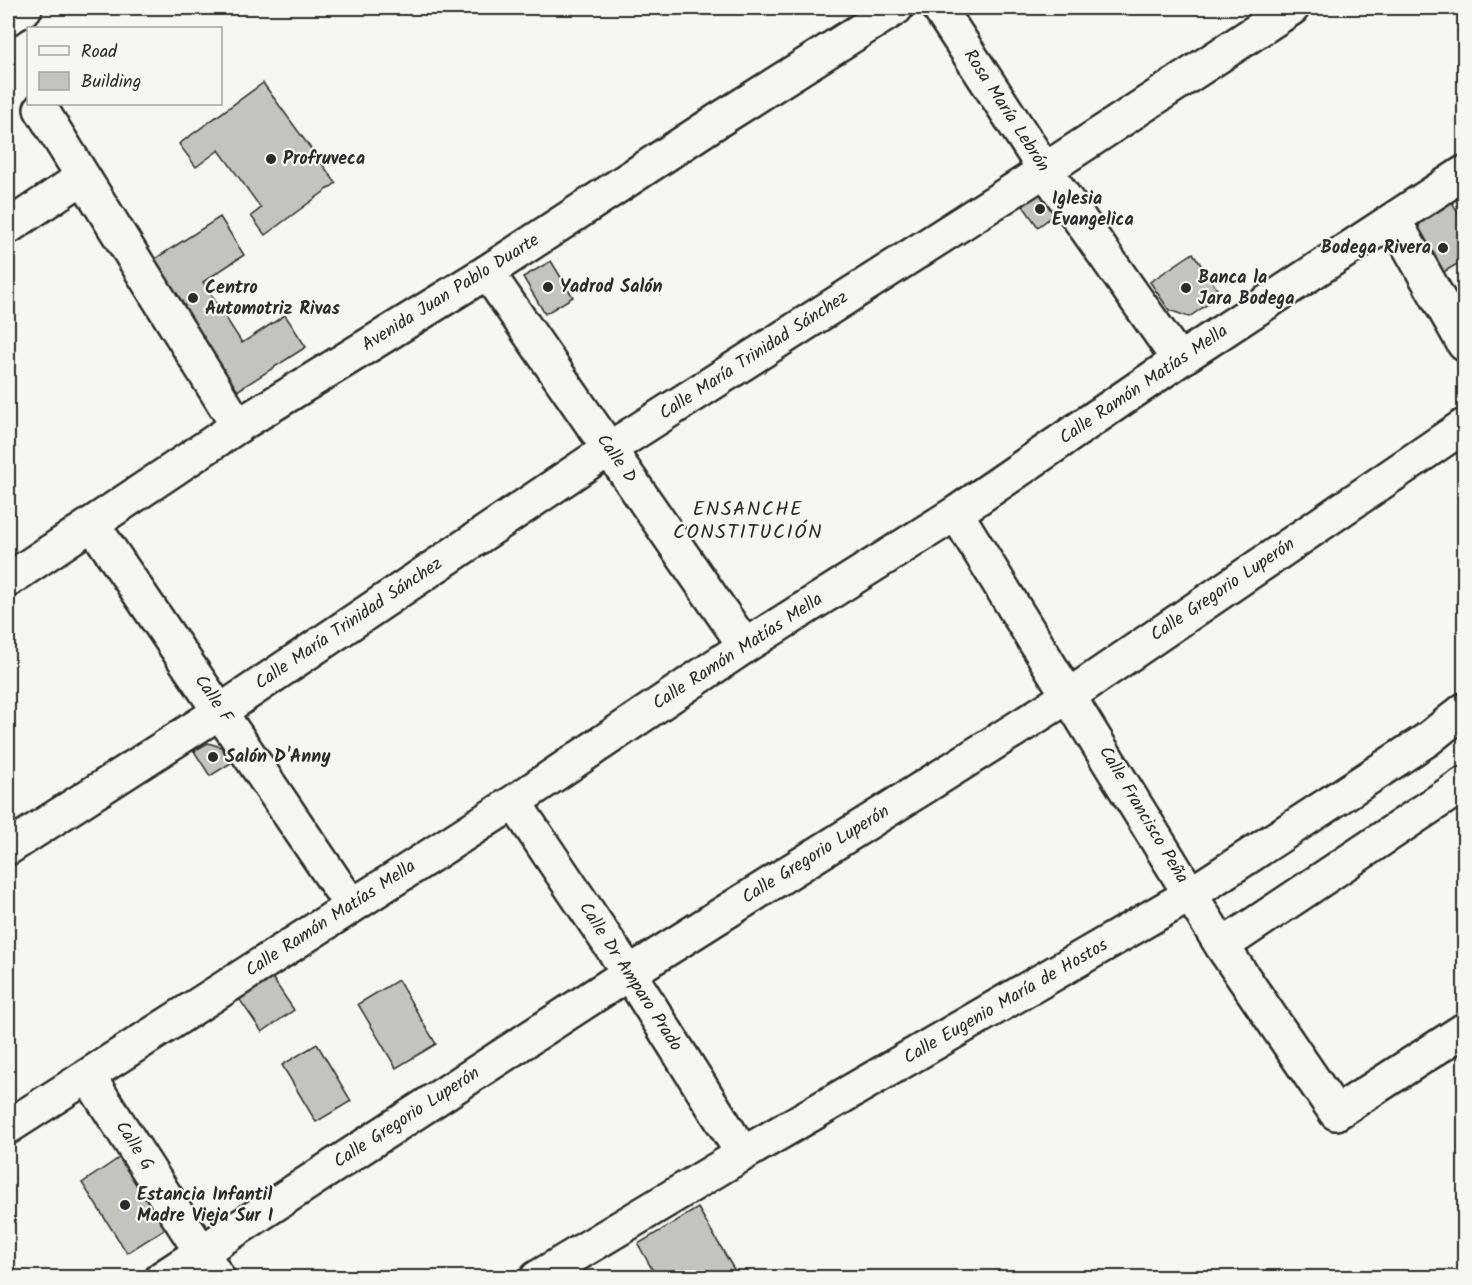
<svg xmlns="http://www.w3.org/2000/svg" width="1472" height="1285" font-family="Kalam,sans-serif">
	<style>
		.building { fill: #c3c3c0; stroke: #2b2b2b; stroke-width: 1.5 }
		.lines { fill: none; stroke-linecap: round; stroke-linejoin: round }
		.minor-casing { stroke: #2b2b2b; stroke-width: 38 }
		.major-casing { stroke: #2b2b2b; stroke-width: 38 }
		.minor { stroke: #f6f6f2; stroke-width: 33 }
		.major { stroke: #f6f6f2; stroke-width: 33 }
		.poi-dot { fill: #2b2b2b; stroke: #f6f6f2; stroke-width: 2 }
		.labels { text-anchor: middle; dominant-baseline: central; stroke-width: 4.5; stroke-linejoin: round; paint-order: stroke }
		.street-label { font-size: 18px; fill: #2b2b2b; stroke: #f6f6f2 }
		.poi-label { font-size: 18px; font-weight: bold; fill: #2b2b2b; stroke: #f6f6f2; text-anchor: start }
		.neighbourhood-label { font-size: 20px; letter-spacing: 1.5px; fill: #2b2b2b; stroke: #f6f6f2 }
	</style>
	<rect width="100%" height="100%" fill="#f6f6f2"/>
	<filter id="ink" filterUnits="userSpaceOnUse"><feTurbulence type="fractalNoise" baseFrequency=".0167" numOctaves="2"/><feDisplacementMap in="SourceGraphic" scale="12" xChannelSelector="R" yChannelSelector="G"/><feConvolveMatrix kernelMatrix="1 2 1 2 8 2 1 2 1" color-interpolation-filters="sRGB"/></filter>
	<g filter="url(#ink)">
		<path class="building" d="M263,83L336,183L265,235L251,216L261,208L219,150L196,167L179,144Z
			M1043,191L1058,212L1038,227L1023,206Z
			M1452,202L1464,224V260L1437,276L1414,236L1422,220Z
			M220,217L244,255L203,282L242,343L285,315L306,347L234,393L150,262Z
			M1193,253L1221,295L1189,317L1169,310L1150,282Z
			M551,261L573,297L545,314L523,277Z
			M208,743L221,747L231,763L210,776L194,751Z
			M263,964L294,1010L262,1032L231,987Z
			M398,980L436,1044L396,1068L358,1004Z
			M317,1044L351,1101L316,1122L282,1065Z
			M122,1156L168,1227L127,1253L82,1183Z
			M698,1208L739,1278H657L638,1244Z"/>
		<g class="lines">
			<defs>
				<path id="minor" d="M939,8L1045,170L1179,360
					M8,18L25,8
					M41,109L238,426
					M1394,220L1464,344
					M8,227L83,177
					M487,272L745,646
					M956,513L1222,946L1336,1113L1464,1030
					M93,525L351,905
					M514,802L629,973L743,1154
					M8,848L221,711L609,449L1045,170L1292,8
					M1222,946L1464,784
					M88,1076L218,1278
					M8,1127L514,802L745,646L956,513L1179,360L1464,173
					M162,1278L629,973L1070,695L1464,426
					M537,1278L743,1154L1191,894L1428,739L1464,710"/>
				<path id="major" d="M8,580L238,426L487,272L717,121L896,8"/>
			</defs>
			<use href="#minor" class="minor-casing"/>
			<use href="#major" class="major-casing"/>
			<use href="#minor" class="minor"/>
			<use href="#major" class="major"/>
		</g>
	</g>
	<g class="poi-dot">
		<circle cx="271" cy="159" r="6"/>
		<circle cx="1040" cy="209" r="6"/>
		<circle cx="1443" cy="248" r="6"/>
		<circle cx="548" cy="287" r="6"/>
		<circle cx="1186" cy="288" r="6"/>
		<circle cx="193" cy="298" r="6"/>
		<circle cx="213" cy="757" r="6"/>
		<circle cx="125" cy="1205" r="6"/>
	</g>
	<g class="labels">
		<g class="street-label">
			<text transform="translate(1006 111) rotate(57)">Rosa María Lebrón</text>
			<text transform="translate(451 293) rotate(-32)">Avenida Juan Pablo Duarte</text>
			<text transform="translate(754 356) rotate(-33)">Calle María Trinidad Sánchez</text>
			<text transform="translate(1144 385) rotate(-34)">Calle Ramón Matías Mella</text>
			<text transform="translate(616 459) rotate(55)">Calle D</text>
			<text transform="translate(1223 590) rotate(-34)">Calle Gregorio Luperón</text>
			<text transform="translate(349 624) rotate(-34)">Calle María Trinidad Sánchez</text>
			<text transform="translate(738 652) rotate(-33)">Calle Ramón Matías Mella</text>
			<text transform="translate(213 699) rotate(56)">Calle F</text>
			<text transform="translate(1143 815) rotate(59)">Calle Francisco Peña</text>
			<text transform="translate(816 855) rotate(-32)">Calle Gregorio Luperón</text>
			<text transform="translate(331 919) rotate(-33)">Calle Ramón Matías Mella</text>
			<text transform="translate(630 977) rotate(57)">Calle Dr Amparo Prado</text>
			<text transform="translate(1006 1002) rotate(-30)">Calle Eugenio María de Hostos</text>
			<text transform="translate(407 1118) rotate(-33)">Calle Gregorio Luperón</text>
			<text transform="translate(134 1146) rotate(57)">Calle G</text>
		</g>
		<g class="poi-label">
			<text x="283" y="159">Profruveca</text>
			<text x="1052" y="199">Iglesia<tspan x="1052" dy="21">Evangelica</tspan></text>
			<text x="1431" y="248" text-anchor="end">Bodega Rivera</text>
			<text x="1198" y="278">Banca la<tspan x="1198" dy="21">Jara Bodega</tspan></text>
			<text x="560" y="287">Yadrod Salón</text>
			<text x="205" y="288">Centro<tspan x="205" dy="21">Automotriz Rivas</tspan></text>
			<text x="225" y="757">Salón D'Anny</text>
			<text x="137" y="1195">Estancia Infantil<tspan x="137" dy="21">Madre Vieja Sur I</tspan></text>
		</g>
		<g class="neighbourhood-label">
			<text x="748" y="510">ENSANCHE<tspan x="748" dy="23">CONSTITUCIÓN</tspan></text>
		</g>
	</g>
	<rect width="1472" height="1285" fill="none" stroke="#f6f6f2" stroke-width="30"/>
	<rect x="15" y="15" width="1442" height="1255" fill="none" stroke="#2b2b2b" stroke-width="2" filter="url(#ink)"/>
	<rect x="27" y="27" width="195" height="78" fill="#f6f6f2" stroke="#a5a5a2" stroke-width="1.5"/>
	<rect x="39" y="46" width="30" height="9" fill="#f6f6f2" stroke="#a5a5a2" stroke-width="1.5"/>
	<text x="81" y="57" font-size="18" fill="#2b2b2b">Road</text>
	<rect x="39" y="72" width="30" height="18" fill="#c3c3c0" stroke="#a5a5a2" stroke-width="1.5"/>
	<text x="81" y="87" font-size="18" fill="#2b2b2b">Building</text>
</svg>
